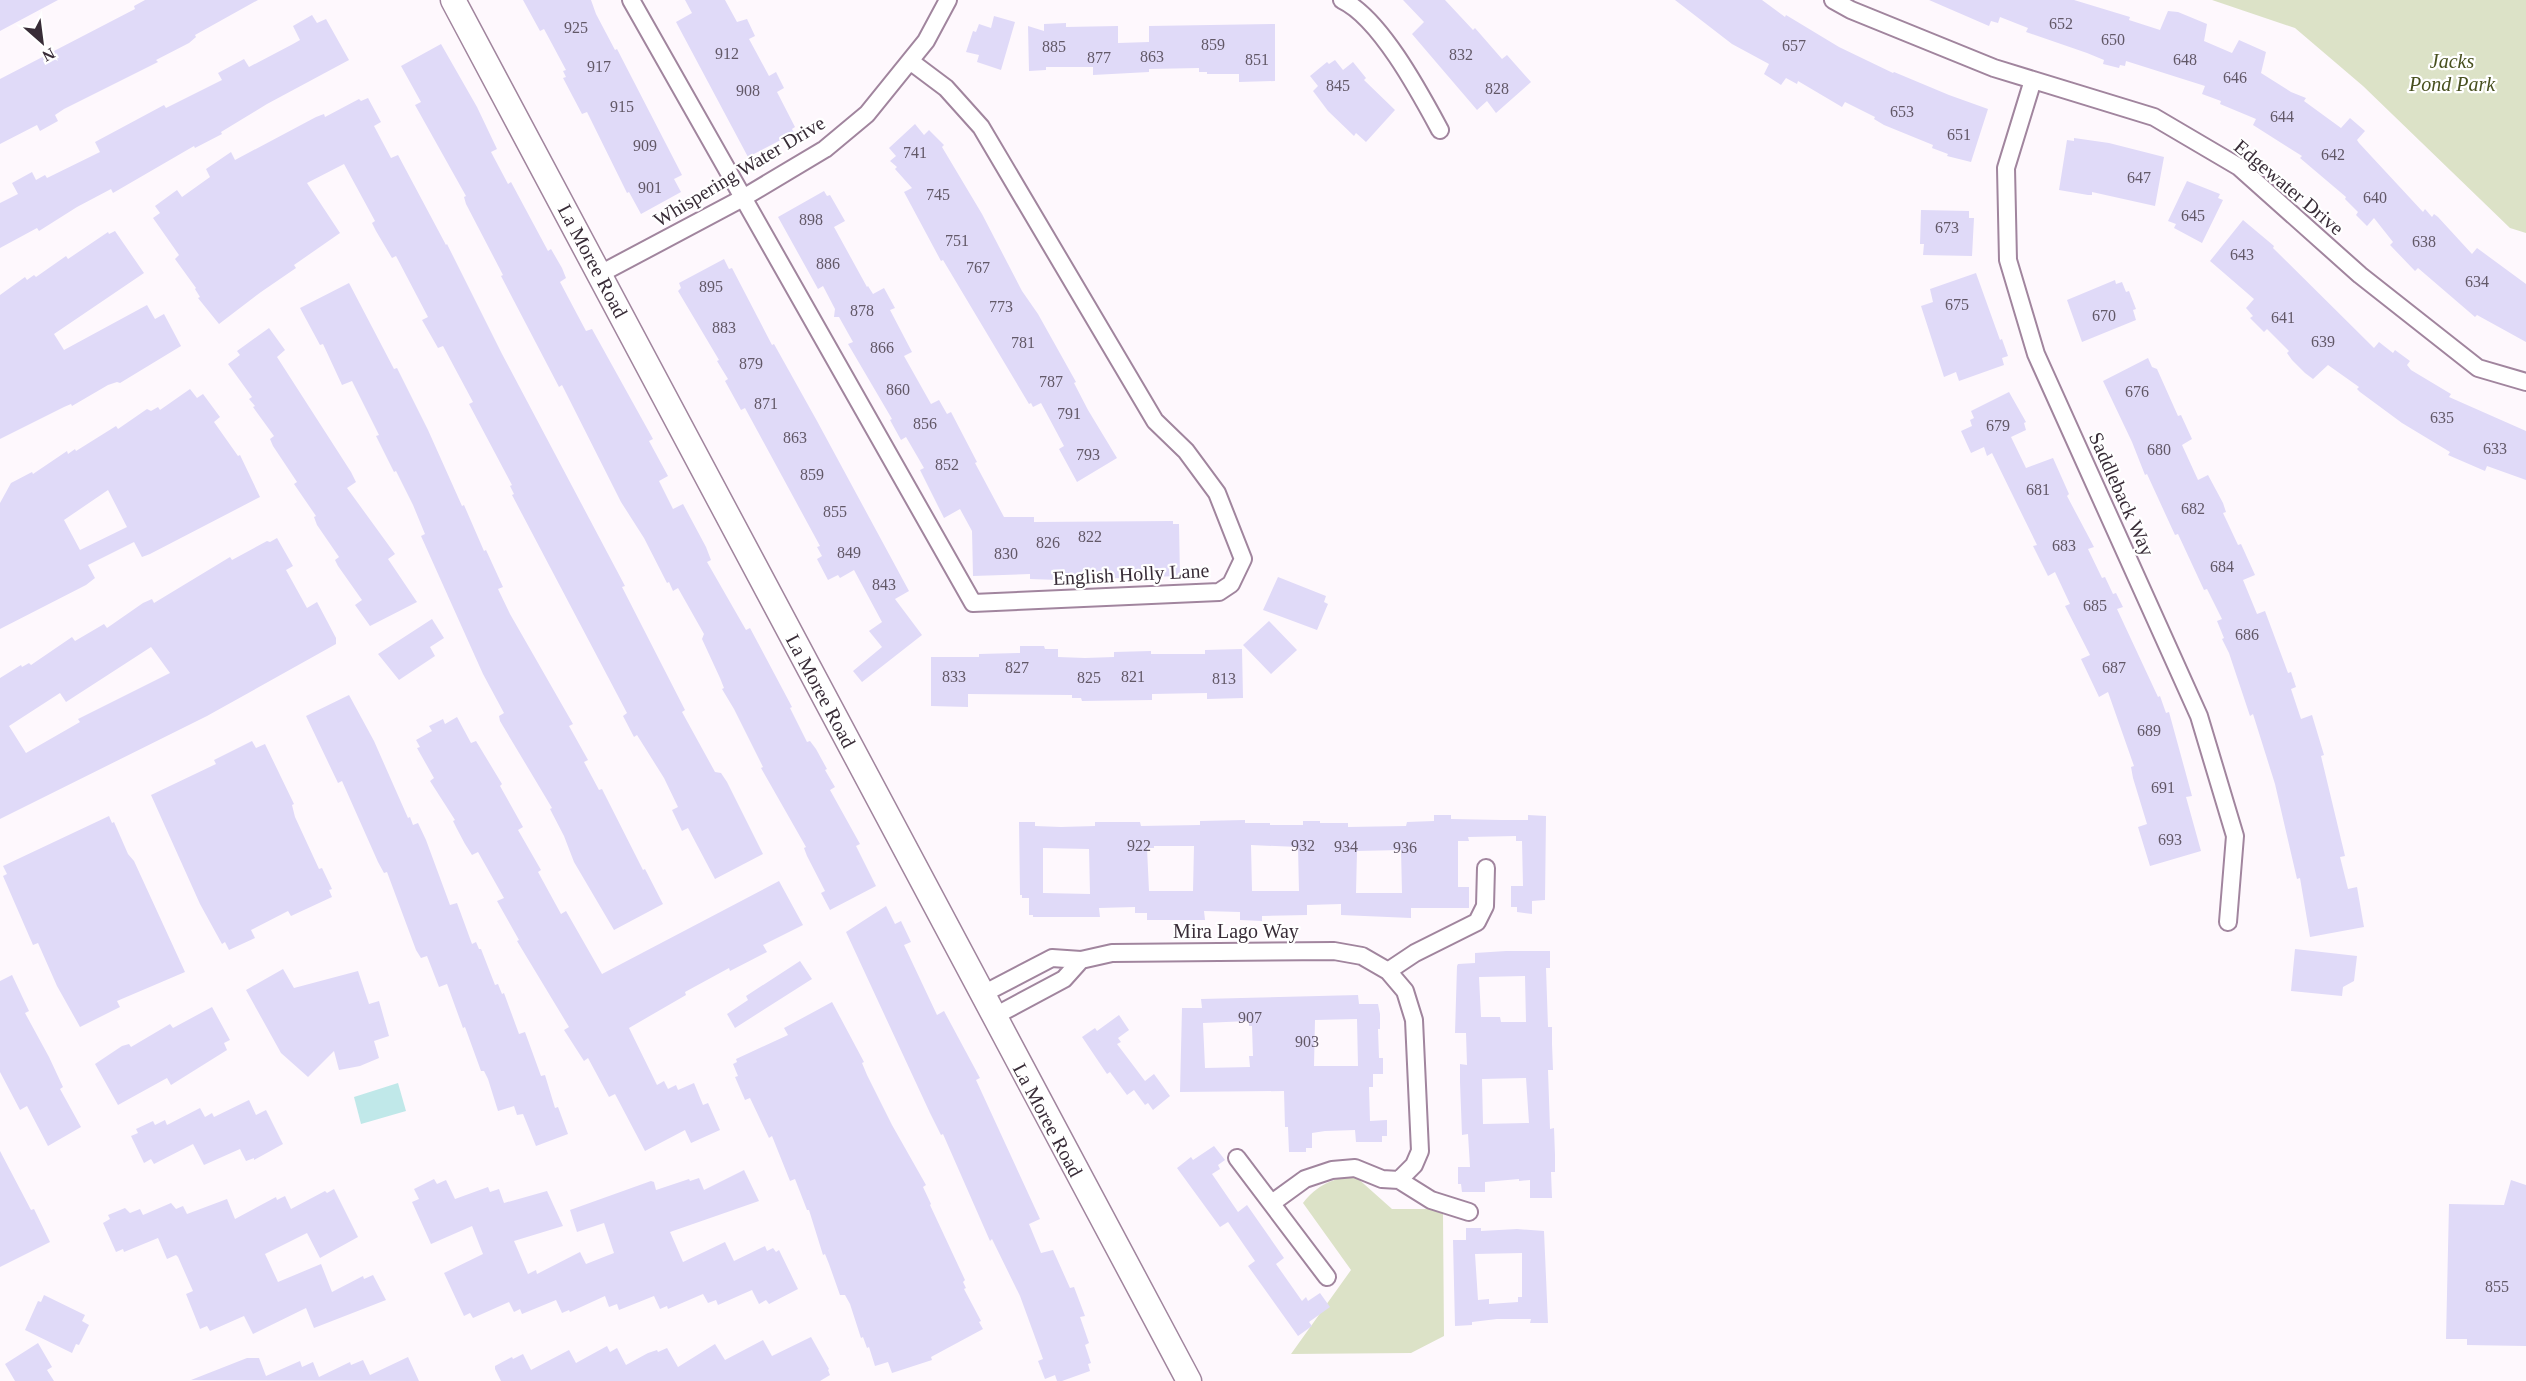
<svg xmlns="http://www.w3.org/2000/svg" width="2526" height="1381" font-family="'Times New Roman',serif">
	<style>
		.green { fill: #dce2c7 }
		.water { fill: #c0e8e9 }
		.building { fill: #e0daf8; fill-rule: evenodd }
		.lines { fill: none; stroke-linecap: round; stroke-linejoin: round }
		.street-casing { stroke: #a1859e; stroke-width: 20 }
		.secondary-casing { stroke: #a1859e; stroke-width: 27 }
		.street { stroke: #fff; stroke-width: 16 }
		.secondary { stroke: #fff; stroke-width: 24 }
		.labels { text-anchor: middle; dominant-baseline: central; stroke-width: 4.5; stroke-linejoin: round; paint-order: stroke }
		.number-label { font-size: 16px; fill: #625867 }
		.park-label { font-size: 20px; font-style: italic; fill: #48501f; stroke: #fff }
		.street-label { font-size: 20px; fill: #382c37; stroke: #fff }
	</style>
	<rect width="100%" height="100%" fill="#fef8fd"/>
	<path class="green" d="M2212,0H2526V233L2510,228L2363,86L2295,28Z
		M1355,1176L1392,1209H1430L1443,1214L1444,1336L1411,1353L1291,1354L1351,1270L1303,1203C1317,1185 1333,1178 1355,1176Z"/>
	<path class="water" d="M398,1083L406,1111L361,1124L354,1097Z"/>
	<path class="building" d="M0,0H58L0,31Z
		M145,0H258L195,35L196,37L189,43L156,60L158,62L64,109L55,115L58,121L40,131L37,125L0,144V79L135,9L134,6Z
		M523,0H591L596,14L615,50L617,49L682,175L674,179L681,192L641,214L629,192L627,193L587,112L582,114L563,78L566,77L563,71L566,70L544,29L540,31Z
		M685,0H725L737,22L747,19L755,36L749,39L769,76L776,72L784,88L777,92L795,127L792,129L794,133L748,157L676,22L692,13Z
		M1403,0H1445L1473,30L1475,28L1502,59L1507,55L1531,82L1496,113L1487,101L1477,110L1412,34L1424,22Z
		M1675,0H1762L1785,17L1786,15L1839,47L1893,73L1894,72L1949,95L1988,109L1971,162L1947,156L1948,154L1932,148L1933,145L1884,125L1874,119L1875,117L1845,102L1842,107L1798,81L1797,84L1786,78L1781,85L1764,74L1769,64L1732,44Z
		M1929,0H2074L2130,17L2129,20L2160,30L2168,11L2178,12L2207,24L2204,41L2232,53L2239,40L2266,52L2261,73L2291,92L2306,98L2304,101L2341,128L2350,118L2365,131L2357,140L2359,143L2423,212L2425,209L2432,217L2434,214L2438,217L2472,254L2477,248L2526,284V342L2477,315L2475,317L2418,268L2415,271L2390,245L2393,242L2374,218L2367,226L2356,215L2358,212L2345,199L2346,197L2300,158L2302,156L2253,125L2256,119L2220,104L2221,101L2202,94L2205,86L2126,61L2125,66L2120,65L2119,68L2103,64L2104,60L2087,53L2026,32L2028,28L2000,17L1998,23L1991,21L1989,26Z
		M312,15L317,23L326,19L349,60L267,104L221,132L222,134L195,148L194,146L113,193L111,189L77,207L39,231L37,228L0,248V203L18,194L12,183L32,172L36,180L45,175L47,178L100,152L95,142L164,105L166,108L222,80L218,73L244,59L249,67L293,44L300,40L293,26Z
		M994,16L1015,22L1001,70L977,62L979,55L966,52L973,31L976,32L979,24L991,28Z
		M1066,23V27L1118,26V43L1149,42V26L1275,24V81L1239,82V74H1207V72H1199V68L1149,69V72L1093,75V67H1046V70L1029,71L1028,26L1044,31V24Z
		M441,44L477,107L497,149L491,152L508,184L511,182L548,251L551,249L562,268L566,278L560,282L578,316L586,331L592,329L653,439L649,441L668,476L659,481L673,509L683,504L706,547L711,560L707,562L746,630L750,628L792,707L790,708L807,742L810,741L816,749L827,769L825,770L835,787L830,790L860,844L856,846L876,886L830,910L821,893L825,891L807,856L804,848L806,847L761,768L763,767L734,709L722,689L724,688L720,678L702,639L704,634L678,588L673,591L669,582L667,583L644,538L621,502L562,385L559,387L501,276L503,275L466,204L464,197L466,196L415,105L421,102L401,66Z
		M1335,60L1343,70L1353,62L1366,78L1364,80L1395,110L1366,142L1356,133L1354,136L1328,111L1313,91L1318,86L1310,76L1327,62L1329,64Z
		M368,98L381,122L374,126L391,158L398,155L446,245L447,244L502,354L625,586L622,587L685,710L682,712L715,772L721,773L727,782L763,854L715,879L688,828L682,831L672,810L678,807L664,778L637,735L634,737L623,716L627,713L512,495L514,494L510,486L512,485L469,404L473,402L443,346L438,348L422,320L428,317L396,256L392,258L376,231L372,223L375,221L344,164L307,183L340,233L294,265L296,268L261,292L219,324L198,298L200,297L195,289L196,288L175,259L179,255L153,218L160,213L155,206L177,190L182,197L210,177L206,169L231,152L235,160L316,117L324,114L325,117L359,99L361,101Z
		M915,124L924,135L929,130L944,145L942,147L982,214L1022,291L1038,314L1076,382L1074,383L1088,410L1117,458L1077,482L1059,449L1064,446L1041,403L1033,407L1031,403L1029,404L943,260L941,261L904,192L912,188L895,169L897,167L890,161L896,156L889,148Z
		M2074,138L2109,143L2164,157L2155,206L2092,192V195H2088L2059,190L2067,140L2074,141Z
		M2187,181L2220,194L2218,198L2223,200L2202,243L2174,228L2176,224L2168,221Z
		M824,191L827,196L830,195L845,221L834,227L867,287L868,286L873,294L884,288L895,308L890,310L912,352L904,356L931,404L939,400L947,414L951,412L977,462L975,463L1004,517H1034V522L1173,521V524H1179L1180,576L1059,580L1030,579V574L973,576L972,531L960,509L944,518L920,470L924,468L906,437L901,440L890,420L892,419L848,344L853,342L839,317H834L835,309L823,286L818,289L778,217Z
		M1921,210L1969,211V218H1974L1972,256L1923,255L1924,244H1920Z
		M2243,220L2274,246L2273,248L2374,348L2379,342L2393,353L2395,350L2410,361L2407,365L2411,370L2451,394L2449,397L2526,431V480L2487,466L2485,471L2448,455L2450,452L2402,423L2360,392L2357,389L2359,387L2328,365L2313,379L2305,373L2292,360L2287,353L2289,351L2267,329L2264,332L2250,318L2253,316L2246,308L2254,299L2210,261Z
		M115,231L144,273L54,334L64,350L147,305L155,319L164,314L181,346L120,383L117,382L108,385L72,406L71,404L64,407L0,439V295L25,277L27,280L34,275L36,277L66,256L68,259L108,232L109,234Z
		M724,259L729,269L732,268L772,345L774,344L817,421L909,591L895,599L922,635L862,682L853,671L882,647L869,631L882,622L854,570L840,578L838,575L828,580L817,559L822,556L817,547L820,546L745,408L741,410L725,381L728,379L717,361L719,360L678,291L681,288L679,283Z
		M1976,273L2000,340L2002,339L2008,356L2002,358L2004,365L1959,381L1956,372L1944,377L1921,306L1933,302L1930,289Z
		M2115,280L2116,284L2122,282L2126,292L2129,291L2136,309L2133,310L2136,320L2082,342L2067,300Z
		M349,283L394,369L397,368L428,430L462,506L464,505L484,551L486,550L503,587L498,589L510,614L573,724L569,726L588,760L584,762L599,790L602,789L643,870L645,869L663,904L614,930L574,862L564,836L550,809L552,808L500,721L499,716L504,713L483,674L421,536L425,534L413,505L396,471L394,472L376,436L379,435L352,381L342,385L323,344L320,345L300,308Z
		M269,328L285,350L277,357L351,472L356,482L347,488L395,554L388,559L417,602L370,626L355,605L362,600L338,566L335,560L339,557L317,525L314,517L316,516L294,484L297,482L273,446L270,439L274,436L253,407L255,406L249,399L252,397L228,364L240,355L237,351Z
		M2148,358L2152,367L2157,369L2178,416L2181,415L2192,439L2182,445L2198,480L2208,475L2223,503L2226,512L2223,513L2238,545L2241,544L2255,575L2243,580L2257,614L2265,611L2288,673L2291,672L2296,687L2291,689L2301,719L2312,715L2324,755L2321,756L2345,856L2340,857L2348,889L2357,887L2364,927L2310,937L2300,878L2297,879L2275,784L2253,714L2250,716L2229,653L2222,639L2224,638L2217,621L2222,619L2207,589L2204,590L2178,534L2175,535L2147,474L2145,475L2132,442L2103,381Z
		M190,389L197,398L203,394L220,417L214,422L238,456L240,455L260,497L150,554L142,557L134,542L88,565L95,578L86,585L0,629V503L11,483L32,472L33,474L67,451L68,454L75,449L76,451L116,426L118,429L147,409L151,411L158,407L160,410ZM108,490L127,527L80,550L64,520Z
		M2009,392L2026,422L2024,423L2026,430L2011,437L2026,468L2053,458L2069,494L2067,496L2094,547L2088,549L2102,578L2105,577L2113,594L2116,593L2123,607L2117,609L2158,697L2160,696L2166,713L2169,712L2192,796L2186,797L2201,851L2150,866L2138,827L2147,824L2133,778L2131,767L2134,766L2108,692L2099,697L2081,659L2090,655L2065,606L2070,604L2055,572L2048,576L2033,546L2037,545L1992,453L1987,456L1984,447L1971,453L1961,431L1972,426L1970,420L1974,418L1971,411Z
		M277,538L293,566L286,570L307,608L317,602L336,638V644L207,716L0,819V678L21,665L22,667L29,663L31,665L72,637L75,641L104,624L107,628L143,603L152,599L154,603L230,557L232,560L267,541L270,542ZM151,647L170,673L78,719L80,722L26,753L9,726L60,693L66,702Z
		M1278,577L1326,596L1324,602L1328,604L1317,630L1263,610Z
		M432,619L444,638L430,647L435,656L399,680L378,654Z
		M1269,621L1297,650L1271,674L1243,645Z
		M1020,646H1044L1045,649H1058V657L1085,658L1114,657V652L1151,651V654H1205V650L1242,649L1243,698L1207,699V693L1152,694V700L1082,701L1081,698H1072V695L968,694V707L931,706V657H979V654L1020,653Z
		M349,695L374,741L408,818L410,817L413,825L418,823L426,840L450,905L457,903L472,944L476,942L479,949H481L495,985L498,984L502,994L504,993L519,1034L525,1032L541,1076L545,1075L555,1108L558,1107L568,1134L536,1146L523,1114L517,1115L514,1106L498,1111L488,1079L484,1071H481L465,1027L463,1028L447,984L439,987L427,956L421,958L416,950L387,872L384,873L378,862L342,781L338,783L306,716Z
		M457,717L471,743L476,741L502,784L500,786L523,827L518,830L541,870L538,872L561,914L566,911L602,974L779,881L803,925L763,945L767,952L730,971L729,968L685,992L686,995L629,1028L657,1085L664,1081L668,1089L676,1085L678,1090L694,1083L703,1105L708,1103L720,1130L691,1143L685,1130L645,1151L615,1094L609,1097L588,1058L584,1061L564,1030L569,1027L517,941L519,940L497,901L504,898L478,852L472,855L465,844L457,829L453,821L455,820L430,781L434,778L417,748L420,747L416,740L432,731L429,726L443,719L445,724Z
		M252,741L256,748L265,744L294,804L292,805L295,817L319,869L322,868L332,889L329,890L332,897L291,916L288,911L251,930L255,938L229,950L225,942L222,944L200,904L151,795L216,764L214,760Z
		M1434,815H1451V819L1502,820H1528V815L1546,816L1545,900L1532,901V914L1517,912V907H1511V886H1523L1522,841H1516V836L1468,837L1469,841H1458V887H1469V908H1411V918L1341,915V904L1307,905V915L1262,916V921L1240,920V912L1204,911L1205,920H1147V913H1135V907L1099,908L1100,917H1033V915H1029V898H1022V895H1020L1019,822H1035V826L1061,827L1095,826V822H1140L1141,826L1200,825V821L1245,820V823H1270V825H1303V821H1320V823H1348V827L1406,826L1407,822L1434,821ZM1251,845L1298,847L1299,891H1252ZM1154,846H1194L1193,891H1149L1147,848H1154ZM1043,848L1089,849L1090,894L1043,893ZM1401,850L1402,893H1356L1357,851Z
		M109,816L112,823L114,822L128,854L134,861L185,972L117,1001L120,1007L80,1027L57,986L38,943L33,945L3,876L7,874L3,866Z
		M886,906L895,924L901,921L911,942L904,945L937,1015L944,1011L980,1078L976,1080L1040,1219L1029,1224L1041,1253L1053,1250L1070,1288L1074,1287L1085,1316L1080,1317L1089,1343L1085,1345L1091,1363L1088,1364L1090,1371L1062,1381H1057L1055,1375L1045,1379L1038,1361L1043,1359L1020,1296L992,1239L990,1241L943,1134L941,1135L930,1113L846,932Z
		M2295,949L2357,956L2354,981L2343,987L2342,996L2291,991Z
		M1506,951H1550V968H1546L1548,1027H1552V1044L1553,1070H1548L1550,1129L1554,1128L1555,1155V1172H1551L1552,1198H1530V1180L1519,1181V1179L1485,1182V1192H1462L1461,1184H1458V1167H1470L1468,1134L1462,1135L1460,1082V1064L1467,1065L1466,1033H1455L1457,966L1458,964L1475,963V953ZM1525,976L1526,1022H1501L1500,1017H1481L1479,977ZM1526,1078L1529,1123L1483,1124L1482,1079Z
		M800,961L812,979L735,1028L727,1014L748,1000L746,996Z
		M283,969L294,988L358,971L369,1004L379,1001L389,1036L374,1041L379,1058L360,1066L339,1070L334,1051L308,1077L281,1053L246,990Z
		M12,975L29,1011L25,1013L49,1057L63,1087L60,1089L81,1127L48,1146L27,1106L20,1110L0,1072V981Z
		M1358,995L1359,1004H1378L1380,1014V1029H1378L1379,1058H1383V1074H1373V1087H1369L1370,1121L1387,1120V1136H1382V1142H1356L1355,1130L1325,1131L1312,1133V1148H1306V1152H1289L1288,1127H1285L1284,1091L1180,1092L1182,1008H1202L1201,999ZM1357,1019L1358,1066H1314L1315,1020ZM1249,1021V1026H1252L1253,1056H1249L1250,1067L1205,1068L1203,1023Z
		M832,1002L864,1062L862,1063L867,1075L892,1125L926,1185L923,1187L931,1204L930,1205L965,1280L963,1282L966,1288L964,1289L981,1321L979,1322L983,1329L931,1357L932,1360L892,1373L888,1362L875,1366L869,1347L867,1348L863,1337L861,1338L850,1304L845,1295H840L829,1264L825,1254L823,1255L809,1210H807L795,1179L790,1181L772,1136L769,1138L750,1098L745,1100L735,1077L738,1076L733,1064L737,1062L736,1059L788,1035L784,1028Z
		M212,1007L230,1040L224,1043L227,1050L171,1085L167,1078L118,1105L95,1064L122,1046L129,1044L131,1047L170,1024L173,1028Z
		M1119,1015L1129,1030L1118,1038L1121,1042L1117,1044L1145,1081L1154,1074L1170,1096L1153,1110L1148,1103L1145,1105L1134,1090L1127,1095L1110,1072L1107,1074L1082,1037L1095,1028L1097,1031Z
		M249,1100L256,1115L266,1110L283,1144L254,1160V1158L246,1161L240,1149L204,1165L193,1144L154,1164L151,1159L144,1163L131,1136L138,1133L136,1129L153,1121L155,1125L165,1120L167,1125L200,1108L205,1117L212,1113L214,1117Z
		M1214,1146L1225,1160L1218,1165L1220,1169L1212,1174L1238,1212L1247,1205L1284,1258L1276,1264L1302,1301L1306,1297L1308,1301L1320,1293L1330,1307L1309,1322L1312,1326L1298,1336L1248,1266L1255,1261L1228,1222L1220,1227L1177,1168L1191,1157L1193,1160Z
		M0,1151L31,1210L34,1209L50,1242L0,1267Z
		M744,1170L759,1201L670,1232L683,1262L725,1242L734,1261L765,1246L767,1251L773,1248L776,1252L779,1250L798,1289L769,1304L766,1300L759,1304L752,1290L718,1305L716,1300L708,1303L703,1294L668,1309L667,1306L660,1309L654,1296L619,1310L617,1304L609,1307L605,1296L570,1312L569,1310L562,1313L556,1300L522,1314L520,1309L514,1312L509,1302L473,1318L470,1313L464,1316L444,1273L483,1254L472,1226L431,1244L412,1202L419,1199L414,1189L434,1179L437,1184L446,1180L455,1199L488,1187L490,1192L499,1189L504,1203L547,1191L563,1226L514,1241L528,1274L536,1270L537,1274L580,1252L586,1264L614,1253L604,1223L577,1232L570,1210L651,1181L654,1182L656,1190L689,1179L690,1181L699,1178L704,1190Z
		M2511,1180L2526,1185V1346L2467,1345V1339H2446L2449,1204L2504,1205Z
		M334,1189L358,1237L320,1258L307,1233L265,1254L278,1282L321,1264L332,1292L363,1276L364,1279L373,1275L386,1300L314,1328L306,1308L253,1334L244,1316L210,1331L207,1326L200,1329L186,1294L193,1291L178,1257L176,1255L167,1259L158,1238L124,1252L123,1249L116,1252L103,1223L110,1219L108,1215L125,1208L130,1213L140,1209L143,1215L171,1203L176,1209L183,1206L187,1214L227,1199L235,1219L276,1197L277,1200L285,1196L291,1209L325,1191L327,1193Z
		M1466,1228H1481V1231L1517,1229L1544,1231L1548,1323H1530L1531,1319H1497L1472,1322V1325L1455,1326L1453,1240H1466ZM1522,1253V1297H1518V1302L1489,1304V1299L1478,1300L1475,1254Z
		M44,1295L85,1315L82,1321L89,1325L79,1345L76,1344L72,1353L25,1330L38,1301L41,1302Z
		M811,1337L829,1369L828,1370L830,1375L820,1381H501L495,1369V1366L512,1357L513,1359L523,1354L531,1370L569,1350L576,1363L607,1346L610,1352L617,1348L626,1365L648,1353L657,1350L658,1352L667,1348L678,1367L715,1344L725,1360L763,1340L772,1356Z
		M38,1343L52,1367L47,1370L54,1381H15L5,1364Z
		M408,1357L419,1381L191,1380L247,1358H259L266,1376L300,1361L302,1367L313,1362L319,1377L350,1362L351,1365L363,1360L370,1375Z"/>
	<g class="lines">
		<defs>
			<path id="street" d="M631,0L973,603L1219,592L1231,584L1243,559L1217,493L1186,451L1155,421L981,127L946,88L910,61
				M1342,0C1380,18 1420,93 1440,130
				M1833,0L1851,10L1994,68L2154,117L2239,167L2360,275L2478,368L2526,382
				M2033,80L2006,168L2008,260L2036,354L2199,716L2235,836L2228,922
				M600,274L743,198L825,149L867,114L926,41L948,0
				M1081,960L1112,953L1334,951L1362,956L1388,971L1405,991L1414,1020L1420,1151L1414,1165L1399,1180L1382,1179L1355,1168L1332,1170L1305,1179L1272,1203
				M1388,971L1415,953L1477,922L1485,906L1486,868
				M981,995L1052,958L1081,960L1064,979L993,1017
				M1237,1158L1327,1277
				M1399,1180L1431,1200L1469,1212"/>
			<path id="secondary" d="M453,0L1189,1381"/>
		</defs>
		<use href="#street" class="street-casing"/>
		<use href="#secondary" class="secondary-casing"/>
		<use href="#street" class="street"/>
		<use href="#secondary" class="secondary"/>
	</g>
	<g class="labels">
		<g class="number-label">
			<text x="2061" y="23">652</text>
			<text x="576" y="27">925</text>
			<text x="2113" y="39">650</text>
			<text x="1213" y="44">859</text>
			<text x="1794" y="45">657</text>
			<text x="1054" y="46">885</text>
			<text x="727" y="53">912</text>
			<text x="1461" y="54">832</text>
			<text x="1152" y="56">863</text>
			<text x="1099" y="57">877</text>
			<text x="1257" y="59">851</text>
			<text x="2185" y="59">648</text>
			<text x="599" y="66">917</text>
			<text x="2235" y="77">646</text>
			<text x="1338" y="85">845</text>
			<text x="1497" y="88">828</text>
			<text x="748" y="90">908</text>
			<text x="622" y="106">915</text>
			<text x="1902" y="111">653</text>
			<text x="2282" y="116">644</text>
			<text x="1959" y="134">651</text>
			<text x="645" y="145">909</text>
			<text x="915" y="152">741</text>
			<text x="2333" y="154">642</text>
			<text x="2139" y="177">647</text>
			<text x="650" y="187">901</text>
			<text x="938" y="194">745</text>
			<text x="2375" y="197">640</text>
			<text x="2193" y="215">645</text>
			<text x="811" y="219">898</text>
			<text x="1947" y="227">673</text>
			<text x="957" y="240">751</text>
			<text x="2424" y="241">638</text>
			<text x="2242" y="254">643</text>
			<text x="828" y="263">886</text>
			<text x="978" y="267">767</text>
			<text x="2477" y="281">634</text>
			<text x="711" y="286">895</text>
			<text x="1957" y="304">675</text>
			<text x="1001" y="306">773</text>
			<text x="862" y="310">878</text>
			<text x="2104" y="315">670</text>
			<text x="2283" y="317">641</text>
			<text x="724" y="327">883</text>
			<text x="2323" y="341">639</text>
			<text x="1023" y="342">781</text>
			<text x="882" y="347">866</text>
			<text x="751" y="363">879</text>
			<text x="1051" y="381">787</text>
			<text x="898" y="389">860</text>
			<text x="2137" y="391">676</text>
			<text x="766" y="403">871</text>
			<text x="1069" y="413">791</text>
			<text x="2442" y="417">635</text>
			<text x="925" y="423">856</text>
			<text x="1998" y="425">679</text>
			<text x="795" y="437">863</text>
			<text x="2495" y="448">633</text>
			<text x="2159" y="449">680</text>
			<text x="1088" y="454">793</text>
			<text x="947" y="464">852</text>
			<text x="812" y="474">859</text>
			<text x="2038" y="489">681</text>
			<text x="2193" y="508">682</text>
			<text x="835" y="511">855</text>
			<text x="1090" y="536">822</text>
			<text x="1048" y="542">826</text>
			<text x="2064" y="545">683</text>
			<text x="849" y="552">849</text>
			<text x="1006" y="553">830</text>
			<text x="2222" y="566">684</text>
			<text x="884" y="584">843</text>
			<text x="2095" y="605">685</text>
			<text x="2247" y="634">686</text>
			<text x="1017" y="667">827</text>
			<text x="2114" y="667">687</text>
			<text x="954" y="676">833</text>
			<text x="1133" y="676">821</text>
			<text x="1089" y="677">825</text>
			<text x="1224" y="678">813</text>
			<text x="2149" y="730">689</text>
			<text x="2163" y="787">691</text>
			<text x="2170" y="839">693</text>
			<text x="1139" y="845">922</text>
			<text x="1303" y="845">932</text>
			<text x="1346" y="846">934</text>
			<text x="1405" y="847">936</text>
			<text x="1250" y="1017">907</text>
			<text x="1307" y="1041">903</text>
			<text x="2497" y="1286">855</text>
		</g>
		<g class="park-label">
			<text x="2452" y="61">Jacks<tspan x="2452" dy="23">Pond Park</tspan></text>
		</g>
		<g class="street-label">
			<text transform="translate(739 171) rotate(-31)">Whispering Water Drive</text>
			<text transform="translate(2289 187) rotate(40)">Edgewater Drive</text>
			<text transform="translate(593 261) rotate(62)">La Moree Road</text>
			<text transform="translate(2122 494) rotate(66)">Saddleback Way</text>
			<text transform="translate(1131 574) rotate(-3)">English Holly Lane</text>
			<text transform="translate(821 691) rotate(62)">La Moree Road</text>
			<text x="1236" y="931">Mira Lago Way</text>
			<text transform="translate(1048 1120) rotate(62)">La Moree Road</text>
		</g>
	</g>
	<g transform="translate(42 42) rotate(152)" stroke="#ffffff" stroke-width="4.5" paint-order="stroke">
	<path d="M0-4.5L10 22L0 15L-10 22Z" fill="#382c37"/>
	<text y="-9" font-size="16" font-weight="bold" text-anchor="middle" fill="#382c37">N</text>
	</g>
</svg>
